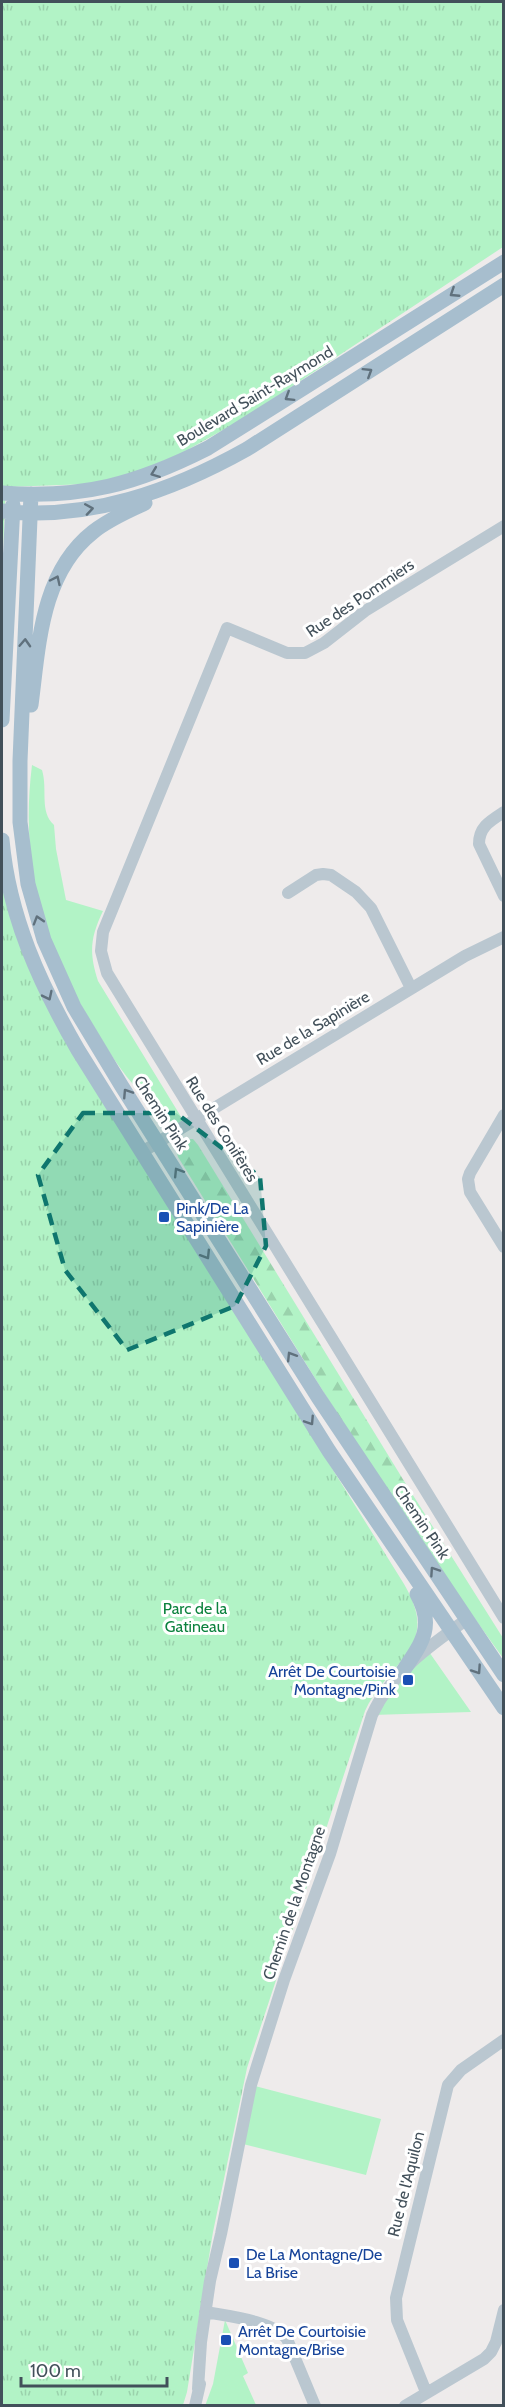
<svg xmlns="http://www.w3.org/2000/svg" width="505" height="2407" font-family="Cabin,sans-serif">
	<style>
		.green { fill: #b2f3c6 }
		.forest { fill: url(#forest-firs) }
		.park { fill: url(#park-tufts) }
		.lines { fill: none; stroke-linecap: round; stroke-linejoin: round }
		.minor { stroke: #bac7d0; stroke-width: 12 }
		.major { stroke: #a7bece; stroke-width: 15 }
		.oneway { stroke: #60717d }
		.marked { fill: #0f766e; fill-opacity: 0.2; stroke: #0f766e; stroke-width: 4.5; stroke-dasharray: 12 8; stroke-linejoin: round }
		.transit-dot { fill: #1a4fb4; stroke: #fff; stroke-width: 2 }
		.labels { text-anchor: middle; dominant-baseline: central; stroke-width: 6; stroke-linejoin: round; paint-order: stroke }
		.street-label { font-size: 16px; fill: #42505a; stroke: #fff }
		.transit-label { font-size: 16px; fill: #164399; stroke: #fff; text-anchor: start }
		.park-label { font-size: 16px; fill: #0c823e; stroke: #fff }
	</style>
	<defs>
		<pattern id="forest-firs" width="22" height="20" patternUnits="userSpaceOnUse" patternTransform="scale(1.5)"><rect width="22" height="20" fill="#b2f3c6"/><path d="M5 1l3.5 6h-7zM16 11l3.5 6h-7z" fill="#9ad2ac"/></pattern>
		<pattern id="park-tufts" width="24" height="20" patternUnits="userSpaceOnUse" patternTransform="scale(1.5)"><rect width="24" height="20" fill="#b2f3c6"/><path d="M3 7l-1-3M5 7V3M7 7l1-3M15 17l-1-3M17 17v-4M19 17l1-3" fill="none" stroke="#9ad2ac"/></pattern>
	</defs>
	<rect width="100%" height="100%" fill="#eeebeb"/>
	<path class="green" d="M32,765L42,770C48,790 39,811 54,825L56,849L66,900L103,911C90,938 89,953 98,981L183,1120L177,1124C162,1122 150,1102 140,1092C121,1072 107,1049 93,1025C41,942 20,862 32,765Z
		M404,1481L503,1638V1658L442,1573L389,1493Z
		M427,1649L471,1712L372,1715Z
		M251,2085L381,2119L366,2175L239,2143Z
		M225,2320L248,2373L243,2376L256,2405L205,2406L213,2384Z"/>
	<path class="forest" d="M187,1139H193L198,1145L404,1481L389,1493L326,1396L178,1157L176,1149L180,1142Z"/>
	<path class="park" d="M2,2H503V247L241,420L180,454L134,473L89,484L6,487L2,569Z
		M2,883L16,935L74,1054L404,1584C442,1648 390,1659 365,1711L247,2068L213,2232L187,2392L183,2405H2Z"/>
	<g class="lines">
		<path class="minor" d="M504,526L365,611L324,643L305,653H287L227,628L103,932L101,951L107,973L504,1618
			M504,812C490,821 479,827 479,844L504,896
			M288,893L316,875L323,874L331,875L356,892L371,908L411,988
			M504,1115L470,1173L468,1179L470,1192L504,1247
			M142,1152L465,956L504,937
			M205,2312C228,2316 273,2321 287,2339L315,2406
			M198,2389L201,2342L210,2281L221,2234L251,2085L284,1980L330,1854L372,1715C391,1673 429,1646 466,1620
			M426,2392L397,2320L396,2298L448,2085L461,2070L504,2040
			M195,2406L200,2384
			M405,2406L484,2359L491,2352L496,2342L504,2310"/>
		<path class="major" d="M2,493C82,499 137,484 208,448L504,262
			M31,494L20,761V822L28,884L44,940L74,1007L121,1085L318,1397L504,1675
			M2,511C89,521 172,491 247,449L504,285
			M31,705C39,644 41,573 93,532C109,519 127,512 145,503
			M2,720L13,505
			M2,840C9,917 40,984 78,1050L329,1451L504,1708
			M403,1671C422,1643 435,1626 417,1594"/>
	</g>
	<defs><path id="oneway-chevron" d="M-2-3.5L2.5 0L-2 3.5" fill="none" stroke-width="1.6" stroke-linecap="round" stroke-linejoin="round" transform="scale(1.5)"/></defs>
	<g class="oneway">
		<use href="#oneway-chevron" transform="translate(454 293) rotate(147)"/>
		<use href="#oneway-chevron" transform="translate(368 372) rotate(-32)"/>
		<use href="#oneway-chevron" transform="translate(289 397) rotate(148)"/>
		<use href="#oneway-chevron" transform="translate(155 473) rotate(159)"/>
		<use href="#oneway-chevron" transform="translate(89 509) rotate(-9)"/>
		<use href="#oneway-chevron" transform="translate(56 580) rotate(-65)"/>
		<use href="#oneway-chevron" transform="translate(25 643) rotate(-87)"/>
		<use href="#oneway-chevron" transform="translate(38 920) rotate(-107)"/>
		<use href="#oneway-chevron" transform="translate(48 996) rotate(64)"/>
		<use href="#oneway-chevron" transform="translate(127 1093) rotate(-123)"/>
		<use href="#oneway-chevron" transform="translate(178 1172) rotate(-122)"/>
		<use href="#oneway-chevron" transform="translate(206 1255) rotate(58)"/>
		<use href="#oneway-chevron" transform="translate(291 1356) rotate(-122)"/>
		<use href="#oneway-chevron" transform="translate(310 1421) rotate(57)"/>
		<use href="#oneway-chevron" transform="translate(434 1571) rotate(-124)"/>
		<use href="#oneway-chevron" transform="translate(477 1670) rotate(56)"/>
	</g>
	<path class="marked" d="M83,1113H176L260,1177L266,1246L235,1306L127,1350L65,1270L38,1175Z"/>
	<g class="transit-dot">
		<rect x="158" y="1211" width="12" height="12" rx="3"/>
		<rect x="402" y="1674" width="12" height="12" rx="3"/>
		<rect x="228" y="2257" width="12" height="12" rx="3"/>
		<rect x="220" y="2334" width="12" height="12" rx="3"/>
	</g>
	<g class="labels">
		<g class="street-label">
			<text transform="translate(255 396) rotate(-31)">Boulevard Saint-Raymond</text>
			<text transform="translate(360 598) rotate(-34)">Rue des Pommiers</text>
			<text transform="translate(313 1028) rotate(-31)">Rue de la Sapinière</text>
			<text transform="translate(161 1113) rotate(57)">Chemin Pink</text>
			<text transform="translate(222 1129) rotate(58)">Rue des Conifères</text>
			<text transform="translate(422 1522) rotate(56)">Chemin Pink</text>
			<text transform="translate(294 1903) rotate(-71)">Chemin de la Montagne</text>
			<text transform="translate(406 2184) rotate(-76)">Rue de l'Aquilon</text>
		</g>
		<g class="transit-label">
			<text x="176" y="1208">Pink/De La<tspan x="176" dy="18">Sapinière</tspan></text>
			<text x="396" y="1671" text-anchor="end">Arrêt De Courtoisie<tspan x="396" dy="18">Montagne/Pink</tspan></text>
			<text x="246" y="2254">De La Montagne/De<tspan x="246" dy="18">La Brise</tspan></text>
			<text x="238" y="2331">Arrêt De Courtoisie<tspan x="238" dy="18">Montagne/Brise</tspan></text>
		</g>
		<g class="park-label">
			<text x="195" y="1608">Parc de la<tspan x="195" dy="18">Gatineau</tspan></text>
		</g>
	</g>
	<rect width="505" height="2407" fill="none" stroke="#42505a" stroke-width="6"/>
	<path d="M21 2377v9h146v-9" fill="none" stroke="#42505a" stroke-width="3"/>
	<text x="30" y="2377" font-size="18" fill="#42505a" stroke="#ffffff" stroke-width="4.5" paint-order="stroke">100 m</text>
</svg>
